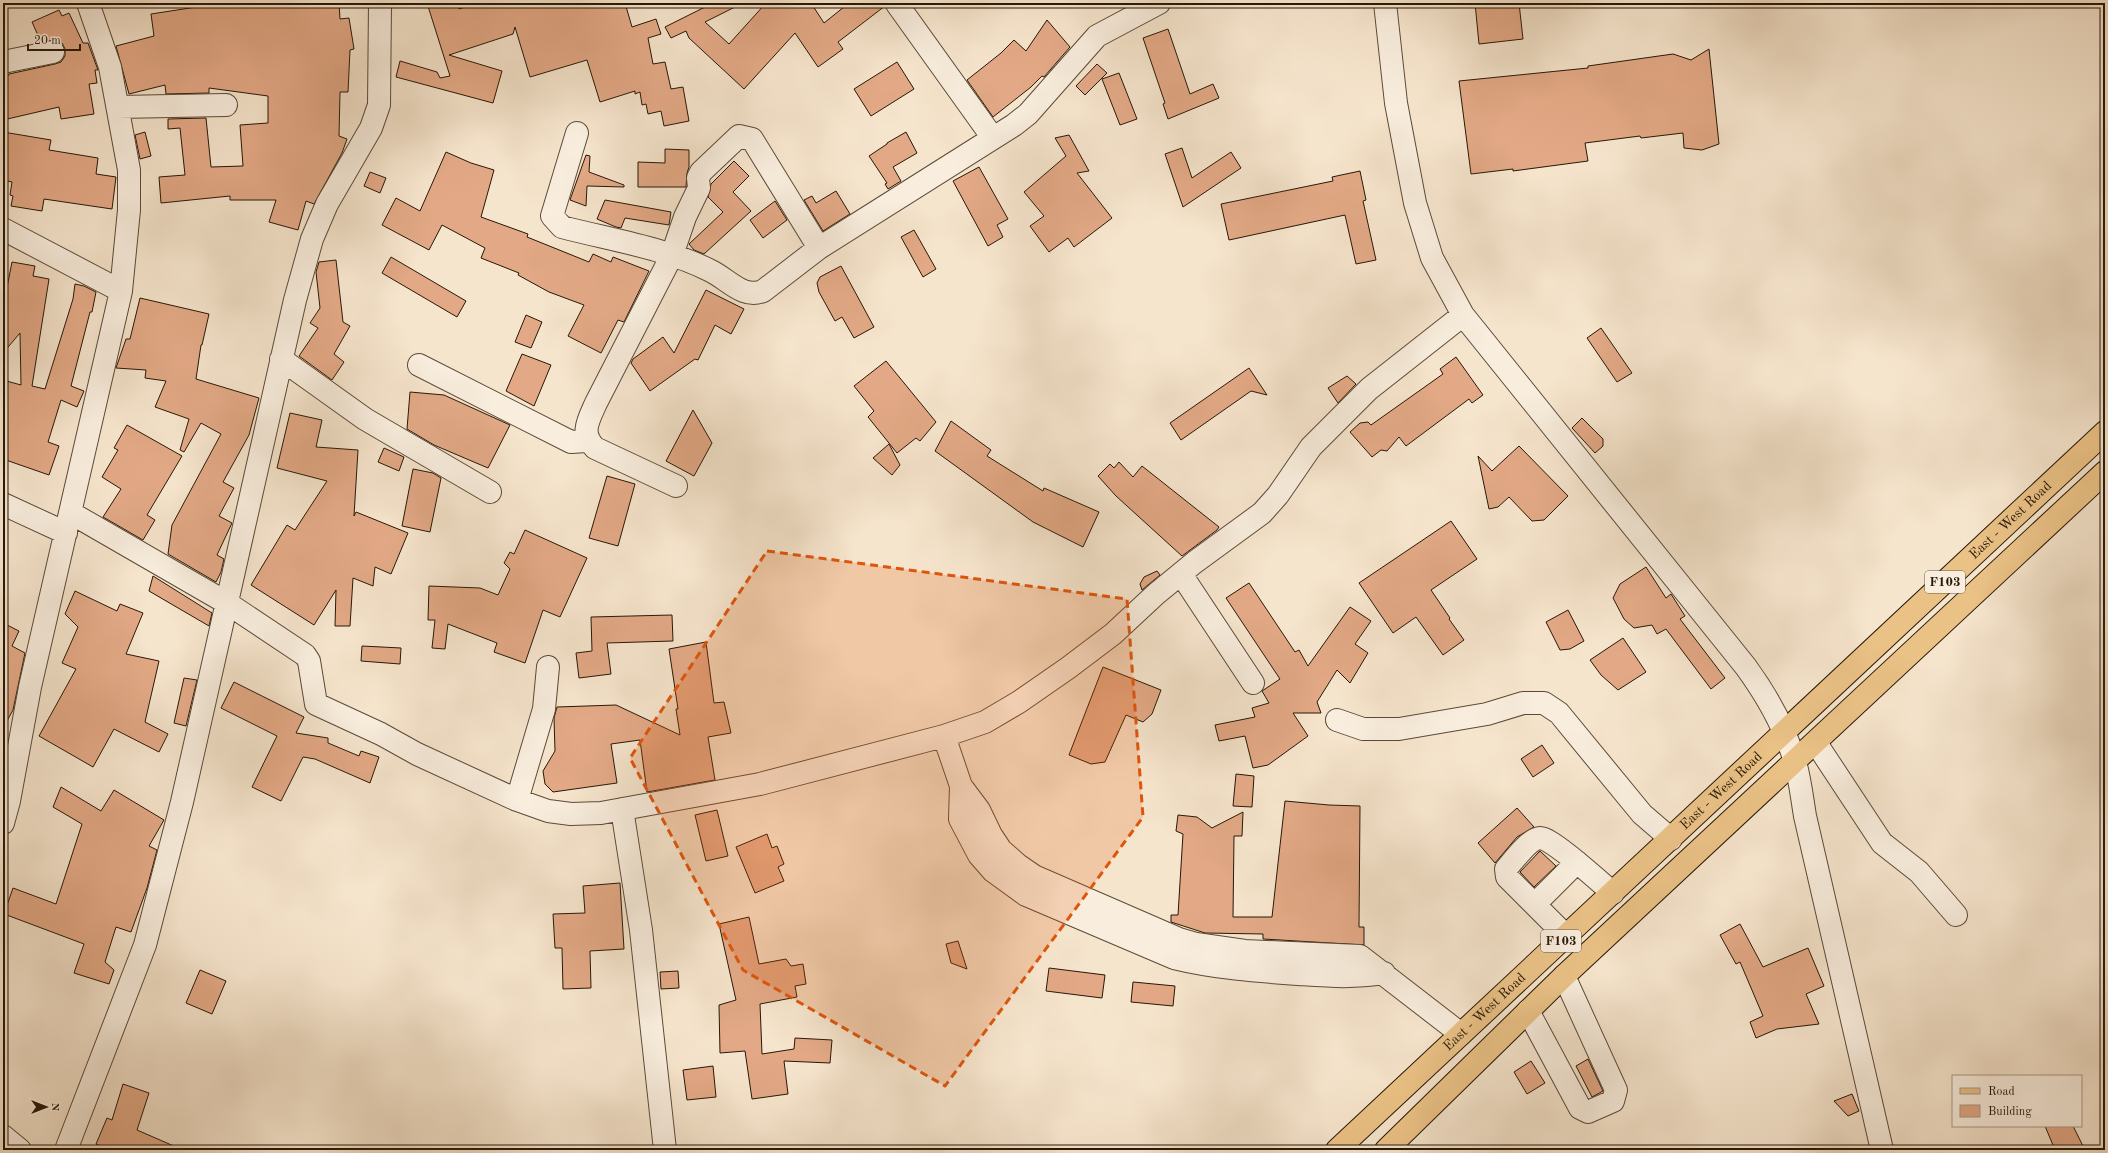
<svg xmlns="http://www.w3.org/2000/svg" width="2108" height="1153" font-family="'Old Standard TT',serif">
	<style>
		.building { fill: #e3a986; stroke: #271707 }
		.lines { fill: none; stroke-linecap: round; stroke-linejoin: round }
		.minor-casing { stroke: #5b4a38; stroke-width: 24 }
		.major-casing { stroke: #271707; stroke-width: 24 }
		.minor { stroke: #f9eede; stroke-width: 22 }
		.major { stroke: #ebc286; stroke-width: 22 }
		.marked { fill: #de560c; fill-opacity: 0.2; stroke: #de560c; stroke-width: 3; stroke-dasharray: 8 5; stroke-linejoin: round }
		.labels { text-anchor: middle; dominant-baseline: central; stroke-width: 4; stroke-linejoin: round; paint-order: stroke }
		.shield { fill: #f9eede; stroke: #665848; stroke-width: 1 }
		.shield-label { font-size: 13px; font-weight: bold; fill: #271707 }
		.street-label { font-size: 14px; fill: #271707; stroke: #f9eede }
	</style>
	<rect width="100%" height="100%" fill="#f6e5cd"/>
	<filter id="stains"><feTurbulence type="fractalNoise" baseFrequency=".005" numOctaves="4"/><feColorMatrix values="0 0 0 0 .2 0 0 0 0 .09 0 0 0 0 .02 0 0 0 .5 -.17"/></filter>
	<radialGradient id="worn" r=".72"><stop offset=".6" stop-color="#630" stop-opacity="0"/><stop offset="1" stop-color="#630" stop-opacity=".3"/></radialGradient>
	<path class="building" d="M283,3H339L340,19L349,18L354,49L350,50L348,92H340L339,136L347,139L342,153L314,204L306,201L298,230L269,222L276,200H230V196L161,203L159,177L185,175L180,128L168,129V119L206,118L211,167L243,166L240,125L268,123V96L209,88V93L166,94L165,85L129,94L116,46L154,36L151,14L203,6L283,5Z
		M427,3H457L459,9L478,3H625L632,27L656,19L661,34L648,38L653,64L665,62L671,89L683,87L689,121L664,126L661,111L648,114L646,104L642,105L640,92L635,94V91L600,102L587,60L530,77L515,27L513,34L449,55L502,71L493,103L396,77L400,61L437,72L440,78L450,76Z
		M713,3H743L705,22L729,44L766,3H811L824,23L849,3H885V6L838,42L843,49L818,67L795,33L744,89L689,38L686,31L671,38L665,27Z
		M1475,3H1519L1523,39L1479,44Z
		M59,10L62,16L69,13L83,43H88L98,70H95L97,83L89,84L94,114L61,119L59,107L3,120V77L9,75V74L55,64L61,62L65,56V49L62,43L57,40L41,42L32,22Z
		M1047,20L1070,47L1044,77L1042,76L1031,87L993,117L967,80L1001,53L1014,40L1026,51Z
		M1168,29L1190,94L1213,84L1219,98L1168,119L1163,104L1165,103L1143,38Z
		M1709,49L1719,144L1702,150L1684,148L1683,133L1641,138L1640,136L1585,143L1588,161L1513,171V169L1471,174L1459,81L1588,68V66L1673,54L1691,60Z
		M897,62L914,89L871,116L854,89Z
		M1097,64L1107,73L1085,95L1076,86Z
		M1119,73L1137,119L1120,125L1102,79Z
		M3,132L51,140L49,150L98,158L96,174L116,177L112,209L44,199L42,211L11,206L13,196L10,195L12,182L3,180Z
		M145,132L151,156L140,159L135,135Z
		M906,132L917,153L893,167L901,181L888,189L885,184L887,183L869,156L887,144V143Z
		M1069,135L1089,171L1077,173L1112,218L1074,247L1068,238L1049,252L1030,226L1044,216L1024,192L1066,156L1055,138Z
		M1182,148L1192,178L1231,152L1241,168L1183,207L1165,154Z
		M665,149L689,150V167L687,173L686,187H638V162L665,163Z
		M446,152L471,163L494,170L481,217L528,234L527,237L589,262L593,254L611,262L613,257L649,271L624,322L618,320L601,353L568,336L584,305L549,292L518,275L519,273L481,258L485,248L442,225L429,250L382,225L396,198L420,211Z
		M586,155L590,156L589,172L624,185V187L587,186L586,206L570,200Z
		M734,161L749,176L733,192L751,211L704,254L694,250L689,244L723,212L708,197L711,184Z
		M979,167L1008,219L997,225L1003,237L988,246L953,181Z
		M1360,171L1366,200L1363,201L1376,260L1356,264L1345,215L1229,240L1221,204L1333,181L1332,177Z
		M370,172L386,178L380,193L364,186Z
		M836,191L850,214L823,231L804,200L812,196L816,203Z
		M605,200L671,212L669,225L625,218L621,228L616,227L597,219Z
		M775,201L787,220L763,238L750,220Z
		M914,230L936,269L923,277L901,237Z
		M391,257L466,301L457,317L382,273Z
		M336,260L343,322L350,326L334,354L344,362L332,380L299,356L318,328L310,323L320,308L316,272L319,262Z
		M12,262L35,266L33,276L49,279L32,386L45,389L73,299L75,284L84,286L96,292L92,312H90L71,386L84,391L77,407L61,400L48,442L59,446L49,475L3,459V380L21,385L20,333L3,353V308Z
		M841,266L874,327L854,338L842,317L835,321L819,292L817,283L820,277Z
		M706,290L744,309L731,334L715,325L698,360L695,359L650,391L631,363L633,359L663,337L674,353Z
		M140,298L209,314L202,345H201L196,379L259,398L249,435L223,482L234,488L219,516L232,523L217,555L224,559L221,572L216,582L168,554L172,525L221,434L201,423L184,452L180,450L189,419L155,407L166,381L145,378L146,370L116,368L126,339H130Z
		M526,315L542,322L531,348L515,342Z
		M1601,328L1632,373L1617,382L1587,338Z
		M522,354L551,365L534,406L506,391Z
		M1456,357L1483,395L1472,403L1469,399L1406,446L1399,437L1387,451L1381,450L1372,457L1350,432L1360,423L1368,422L1371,425L1443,374L1440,369Z
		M886,361L936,422L920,441L916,438L897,453L868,417L874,411L854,386Z
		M1249,368L1267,395L1251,391L1181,440L1170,423Z
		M1347,376L1356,384L1338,403L1328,388Z
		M410,392L444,395L510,425L488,468L434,445L407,429Z
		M693,410L712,443L694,476L666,461Z
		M290,413L322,420L316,447L358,450L354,516L356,512L408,533L391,574L375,567L373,586L353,578L350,626H335L336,590L314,625L251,585L287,525L295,530L327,481L277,468Z
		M1582,418L1603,439V446L1595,453L1572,428Z
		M951,421L991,450L987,456L1043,491L1044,488L1099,512L1083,547L1033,522L935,451Z
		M127,425L182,456L147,515L155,520L143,540L103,517L121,489L102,477L118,450L114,448Z
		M889,444L900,465L892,475L873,458Z
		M1519,446L1568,496L1544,520L1532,521L1509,497L1498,507L1489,509L1478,456L1492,471Z
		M384,448L404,457L399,471L378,462Z
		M1119,462L1133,477L1142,466L1219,527L1217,530L1182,556L1116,496L1098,476L1110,464L1114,468Z
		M413,469L433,473L441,478L430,532L402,526Z
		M607,476L635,484L618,546L589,538Z
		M1451,521L1477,559L1431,590L1450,618L1449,619L1464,640L1443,655L1416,617L1393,633L1359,583Z
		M525,530L587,558L560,617L543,610L525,663L494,652L497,643L448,624L445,649L432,648L435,620H428L429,586L480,588L498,595L510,569L504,563L510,552L514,554Z
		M1646,567L1666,598L1671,594L1685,616L1680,619L1725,678L1711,689L1666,629L1657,634L1652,625L1634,628L1624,619L1613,598L1620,584Z
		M1157,571L1160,575L1142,590L1140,584L1144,577Z
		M153,576L212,613L209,626L149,591Z
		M1249,583L1295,652L1299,650L1308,666L1350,607L1371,621L1355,644L1368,653L1350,683L1337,670L1317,702L1321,713H1293L1308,736L1268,765L1253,768L1245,736L1219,741L1215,725L1255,717L1252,708L1269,703L1262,691L1280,679L1226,598Z
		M75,591L117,611L120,604L143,613L126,654L159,661L145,722L168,734L159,752L114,729L93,767L39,736L76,669L62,663L78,627L65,614Z
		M1568,610L1584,641L1570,649L1560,650L1546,622Z
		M672,615L673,641L607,643L611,674L579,678L576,653L592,651L591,617Z
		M3,623L19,631L12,646L25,653L13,710L3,728Z
		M1623,638L1646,672L1618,690L1601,675L1590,660Z
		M706,642L714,703L724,702L731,733L708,737L715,780L647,792L640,740L611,744L617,783L553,792L545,784L543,771L555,751L554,718L557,707L616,705L680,735L676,709H678L669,649Z
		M362,646L401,648L400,664L361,661Z
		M1103,667L1161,690L1152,714L1143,722L1126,715L1105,762L1091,764L1069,755Z
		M184,678L197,680L186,726L174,723Z
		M234,682L304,717L296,733L328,738V743L359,756L361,751L379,757L370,783L315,759L303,757L281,801L252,787L277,736L221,708Z
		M1542,745L1554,763L1533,777L1521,759Z
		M1236,774L1254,776L1252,807L1233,806Z
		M61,787L101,811L114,790L164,820L149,846L157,850L147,888L131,932L116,927L105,962L114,970L109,984L74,973L84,944L4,914L13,888L56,904L82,824L53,807Z
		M1285,801L1329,805L1360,806L1359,927H1364V945L1263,939V934L1205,933L1171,922V915H1178L1183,834L1176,831L1178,815L1197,817L1212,828L1243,812L1242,836H1234L1233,917H1272Z
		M1517,808L1534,827L1517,837L1495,863L1478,843Z
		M717,810L728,856L706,861L695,815Z
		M767,834L772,848L777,846L784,864L778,867L784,881L755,893L736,847Z
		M1540,851L1556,866L1534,887L1520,872Z
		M620,883L624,949L590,951L591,988L563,989L562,948H555L553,914L585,913L583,886Z
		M749,917L759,964L786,959L791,966L803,964L806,984L795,986L797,997L760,1004L762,1054L794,1049L795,1038L832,1040L830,1063L784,1061L788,1094L752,1099L745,1051L720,1053L719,1005L736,1000L719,924Z
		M1740,924L1763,967L1808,948L1824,986L1806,994L1819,1024L1777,1029L1756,1038L1750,1022L1763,1016L1740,962L1736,964L1720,935Z
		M958,941L967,969L951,963L946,944Z
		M1049,968L1105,975L1102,998L1046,991Z
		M200,970L226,981L212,1014L186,1003Z
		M678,971L679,988L661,989L660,972Z
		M1133,982L1175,986L1173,1006L1131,1002Z
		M1588,1059L1603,1091L1592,1097L1576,1066Z
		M1531,1061L1545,1083L1527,1094L1514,1072Z
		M713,1066L716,1097L687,1100L683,1070Z
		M123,1084L149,1093L137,1130L183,1150H111L96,1144L107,1118L112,1120Z
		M1852,1094L1859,1111L1848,1116L1834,1101Z
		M2045,1126H2073L2085,1150H2055Z"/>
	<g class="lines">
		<defs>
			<path id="minor" d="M1385,3L1396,103L1415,203L1432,258L1463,315L1746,667C1767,696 1785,727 1795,762C1800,779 1802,798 1805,816L1882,1150
				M897,4L993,138
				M3,62L53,52
				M118,107L226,105
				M577,133L552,216L562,227C611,240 666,248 711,271C729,280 743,299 763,291L819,248L1014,125L1028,114L1097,36L1159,3
				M3,229L121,291
				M281,359L365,419L490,492
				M419,365L571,442L587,441
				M676,486L595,448C580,433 588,421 596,403L672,255L685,217L699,188L698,178L701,172L739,136L752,139L819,248
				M3,504L66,533
				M71,513L227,603L305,655L309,661L316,704L381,734L417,754L517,800L548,811L571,814L601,813L760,784L944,736L985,722L1019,702L1068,668L1113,634L1156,594L1195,562L1262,513L1278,495L1311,447L1369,389L1463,315
				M1181,574L1253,683
				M1337,720L1363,729H1399L1487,714L1523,703H1544L1559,713L1642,814L1671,839
				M944,736L961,786L979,810L991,835L1001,850L1018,865L1034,876L1179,939L1196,944L1245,951L1360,956L1461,1034
				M1816,743L1882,843L1919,872L1956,915
				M961,786L960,819L979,855L993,871L1026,895L1174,958C1215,968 1256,971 1298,974C1329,976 1353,978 1384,973
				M517,800L544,709L548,667
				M622,809L641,930L665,1150
				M3,823L9,801L30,687L121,291L129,210V170L110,67L88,3
				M1535,904L1577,862
				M1566,936L1507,877L1506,869C1513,861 1529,839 1540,838C1551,837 1602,884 1613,893
				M1528,1011L1580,1108L1588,1112L1613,1101L1616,1090L1564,976
				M3,1136L20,1150
				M66,1150L145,945L182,802L295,300L312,239L327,204L371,128L379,105L380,3"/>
			<g id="major">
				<path id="s1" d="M1337,1150L2105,432"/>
				<path d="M1386,1150L1564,976L2105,472"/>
			</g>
		</defs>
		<use href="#minor" class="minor-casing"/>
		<use href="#major" class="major-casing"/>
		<use href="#minor" class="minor"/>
		<use href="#major" class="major"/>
	</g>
	<path class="marked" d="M767,551L1127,599L1143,817L945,1086L743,970L630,758Z"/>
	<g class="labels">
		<g class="shield">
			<rect x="1925" y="571" width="40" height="22" rx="3"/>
			<rect x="1541" y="930" width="40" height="22" rx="3"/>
		</g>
		<g class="shield-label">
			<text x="1945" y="582">F103</text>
			<text x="1561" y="941">F103</text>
		</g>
		<g class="street-label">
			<text stroke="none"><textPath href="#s1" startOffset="922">East - West Road</textPath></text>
			<text stroke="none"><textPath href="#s1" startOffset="526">East - West Road</textPath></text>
			<text stroke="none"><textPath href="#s1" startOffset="202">East - West Road</textPath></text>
		</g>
	</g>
	<rect width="2108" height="1153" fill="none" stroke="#f6e5cd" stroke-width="16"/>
	<rect x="4" y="4" width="2100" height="1145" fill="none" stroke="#271707" stroke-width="2"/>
	<rect x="8" y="8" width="2092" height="1137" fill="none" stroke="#271707"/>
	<rect x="1952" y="1075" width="130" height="52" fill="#f9eede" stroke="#a59888"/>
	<rect x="1960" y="1088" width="20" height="6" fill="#ebc286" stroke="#a59888"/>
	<text x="1988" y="1095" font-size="12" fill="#271707">Road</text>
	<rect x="1960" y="1105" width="20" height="12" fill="#e3a986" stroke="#a59888"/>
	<text x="1988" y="1115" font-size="12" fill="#271707">Building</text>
	<g transform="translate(46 1107) rotate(90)" stroke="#f9eede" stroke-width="3" paint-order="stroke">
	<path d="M0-3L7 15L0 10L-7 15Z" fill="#271707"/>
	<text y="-6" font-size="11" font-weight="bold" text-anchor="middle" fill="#271707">N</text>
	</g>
	<path d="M28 44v6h52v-6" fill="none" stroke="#271707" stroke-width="2"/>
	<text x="34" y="44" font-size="12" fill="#271707" stroke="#f9eede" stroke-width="3" paint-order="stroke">20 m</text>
	<rect width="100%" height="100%" filter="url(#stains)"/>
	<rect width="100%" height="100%" fill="url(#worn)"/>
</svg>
